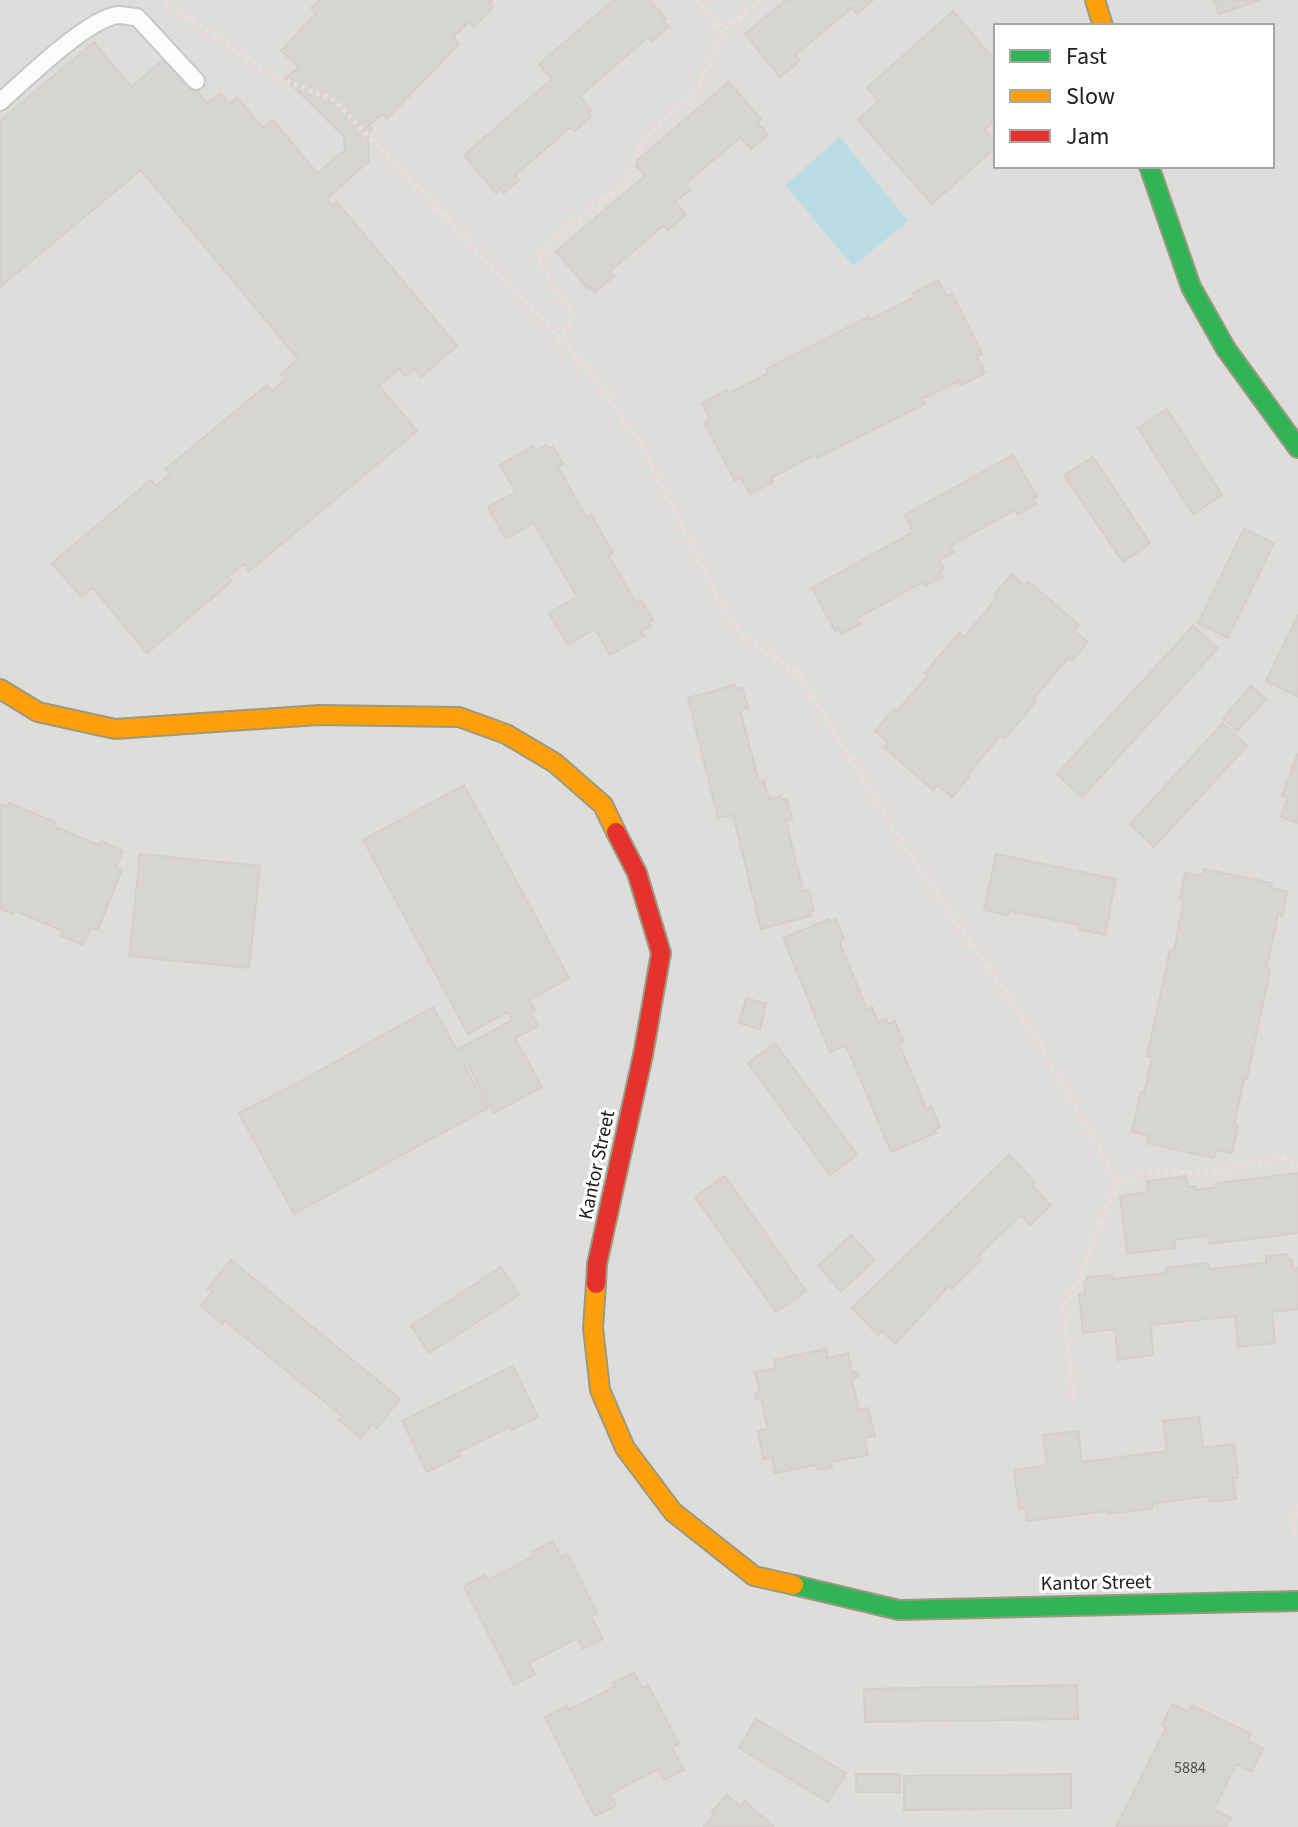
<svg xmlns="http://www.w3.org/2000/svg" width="1298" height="1827" font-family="'Source Sans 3',sans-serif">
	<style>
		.residential { fill: #dedddb; fill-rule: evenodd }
		.water { fill: #badde5 }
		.building { fill: #d7d5d2; stroke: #d3cfcb; stroke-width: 2 }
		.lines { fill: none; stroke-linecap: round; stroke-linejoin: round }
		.lane-casing { stroke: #c8c7c6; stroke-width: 20 }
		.fast-casing { stroke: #999a80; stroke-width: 22 }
		.slow-casing { stroke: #999a80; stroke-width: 22 }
		.jam-casing { stroke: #999a80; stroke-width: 22 }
		.path { stroke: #ecdcda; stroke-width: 5; stroke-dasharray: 4 4; stroke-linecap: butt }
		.lane { stroke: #fdfcfc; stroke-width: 16 }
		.fast { stroke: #30b455; stroke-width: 18 }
		.slow { stroke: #ff9f0a; stroke-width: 18 }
		.jam { stroke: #e5322d; stroke-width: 18 }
		.labels { text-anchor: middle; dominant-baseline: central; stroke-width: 6; stroke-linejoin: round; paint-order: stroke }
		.number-label { font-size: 16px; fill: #4e4e4d }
		.street-label { font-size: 20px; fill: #212121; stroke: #fff }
	</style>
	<rect width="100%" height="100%" fill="#efedea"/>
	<path class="residential" d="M0,0H1298V1827H0ZM996,26H1272V166H996Z"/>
	<path class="water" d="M840,137L908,221L853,266L785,185Z"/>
	<path class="building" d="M319,0H492L489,4L493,7L474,27L469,22L453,37L459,44L387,119L382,114L369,125L372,129L368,133L369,161L326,199L332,205L337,202L457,346L421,377L414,368L405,376L399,369L379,386L417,431L249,571L244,564L228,576L232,581L147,653L93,588L81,597L52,563L151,480L156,486L170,474L166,469L267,385L272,391L286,379L281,374L298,359L141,170L0,287V121L94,42L131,87L168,56L207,103L220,93L229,104L237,97L263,128L273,120L317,173L345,150L344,137L285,78L299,67L281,51L316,13L311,8Z
		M614,0H650L666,19L663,21L668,27L652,41L648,37L580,96L591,110L589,113L591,116L575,131L571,127L515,175L519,180L504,193L501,188L496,193L464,155L552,79L539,64Z
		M786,0H873L857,14L852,8L795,55L800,61L780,77L745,34Z
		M1214,0H1261L1219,14Z
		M953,11L993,58L996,68V120L984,130L996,143V147L932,204L858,120L879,101L867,88Z
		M729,82L761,119L758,123L768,135L751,149L741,137L685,184L690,190L675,202L686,215L668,230L663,226L610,271L614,276L595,292L590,287L588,289L556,251L645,176L634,163Z
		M938,280L947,296L952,294L982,354L977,356L985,373L961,385L959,381L922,399L925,404L818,458L816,454L771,478L773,482L750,494L741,478L735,481L704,422L710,419L702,403L727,390L729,393L769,373L766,369L868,317L870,320L915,297L913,293Z
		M1167,409L1222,495L1193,514L1138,428Z
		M546,445L548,449L553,446L563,464L558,467L586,517L591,514L613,553L609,556L636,603L641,600L653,620L649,623L651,626L641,631L644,636L610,655L595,629L568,645L549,613L577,597L534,523L506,539L488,507L516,492L500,465L533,446L536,451Z
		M1013,455L1037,497L1033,498L1036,504L1018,515L1015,510L950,546L954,552L939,560L944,569L940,572L943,577L925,586L923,582L857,618L861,624L842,634L839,629L835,631L812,588L913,532L905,515Z
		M1093,457L1150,543L1123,562L1064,475Z
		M1244,529L1274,543L1228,638L1198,623Z
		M1012,574L1024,586L1028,581L1079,625L1074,631L1088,642L1072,661L1068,658L1033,699L1036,702L1004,739L1000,736L967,775L969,777L952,797L938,785L933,790L884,747L888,743L875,731L894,709L896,712L928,676L925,673L959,633L964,637L997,598L994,595Z
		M1298,615V693L1297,696L1266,681Z
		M1193,626L1218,648L1082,797L1057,774Z
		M735,685L737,689L742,688L748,708L740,710L759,782L764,780L769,799L781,796L782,800L787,799L792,819L786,821L803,891L809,890L814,911L810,912L811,916L761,929L733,815L718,818L688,698Z
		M1251,686L1266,699L1237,731L1223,718Z
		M1223,723L1247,746L1154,847L1130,824Z
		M1298,753V823L1281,817L1288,798L1282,796Z
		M464,785L569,978L529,1000L535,1011L531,1013L538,1026L515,1038L542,1087L494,1113L467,1063L464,1065L488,1108L294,1214L239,1113L301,1081L433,1007L457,1050L512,1020L508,1012L468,1034L363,840Z
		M9,803L55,822L53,826L99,845L101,841L123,851L116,867L122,870L98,930L91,927L83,945L61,936L63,931L15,911L13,914L0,909V804L8,807Z
		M140,854L260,866L249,968L129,956Z
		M996,854L1116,879L1105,935L1079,929L1080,925L1009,911L1008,915L984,910Z
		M1204,869L1272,883L1271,888L1287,892L1282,916L1278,915L1266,969L1270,970L1247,1079H1244L1234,1125L1238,1126L1232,1153L1216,1150L1214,1158L1147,1143L1149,1136L1132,1132L1141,1092L1144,1093L1152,1057L1147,1056L1170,950H1174L1184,901L1180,899L1185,873L1202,876Z
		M829,919L830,921L836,919L844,939L839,941L867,1010L872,1007L878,1022L886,1019L888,1024L895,1021L903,1041L899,1043L926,1109L931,1106L940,1127L934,1130L936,1133L891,1152L846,1045L830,1052L783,938Z
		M746,998L766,1004L760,1029L739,1023Z
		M775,1043L857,1155L830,1175L748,1063Z
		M1009,1155L1035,1182L1032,1186L1051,1205L1030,1225L1021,1215L978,1256L981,1260L952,1289L949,1286L895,1344L882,1331L878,1335L852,1308Z
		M1298,1173V1233L1209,1244L1208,1236L1174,1240L1175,1248L1127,1254L1120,1196L1148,1192L1147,1181L1186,1176L1188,1187L1195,1186L1196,1190L1217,1187L1216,1183Z
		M725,1176L806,1291L776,1312L695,1197Z
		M851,1235L875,1260L841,1291L818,1266Z
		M1287,1254L1288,1260H1292L1293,1269L1298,1268V1309L1272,1312L1275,1343L1238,1347L1235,1316L1151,1325L1153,1355L1118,1360L1115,1329L1083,1333L1079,1294H1085L1084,1282H1088L1087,1277L1112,1275V1279L1166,1273V1268L1208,1263L1209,1269L1266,1263V1256Z
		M231,1260L400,1399L377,1428L372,1424L361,1438L339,1420L342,1416L224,1320L222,1324L201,1306L212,1292L207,1289Z
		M501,1267L519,1295L429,1353L411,1326Z
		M826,1349L828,1358L848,1353L852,1373L856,1371L858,1377L852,1379L859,1410L868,1408L875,1436L864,1438L868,1455L831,1462L832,1467L818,1470L816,1465L775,1473L772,1457L763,1459L758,1431L768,1429L761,1398L756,1399L755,1393L760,1392L755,1372L776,1368L774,1360Z
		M513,1366L538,1417L511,1430L509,1427L458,1452L460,1456L427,1472L402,1421Z
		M1199,1417L1203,1448L1234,1444L1238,1478H1233L1236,1499L1210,1502L1209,1496L1152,1504V1509L1108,1514V1511L1027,1521L1025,1508L1019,1509L1014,1470L1047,1465L1043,1435L1078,1431L1082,1462L1167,1451L1163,1421Z
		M553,1541L561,1557L568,1554L597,1613L591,1616L603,1639L583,1649L578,1638L529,1663L535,1674L514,1685L464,1586L485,1575L488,1580L534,1556L532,1552Z
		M634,1672L642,1688L648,1685L679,1744L672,1747L684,1770L664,1780L659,1769L610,1794L616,1806L595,1816L545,1717L566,1706L569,1710L615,1687L613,1683Z
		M1077,1685L1078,1719L865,1722L864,1689Z
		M1172,1704L1189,1712L1192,1705L1251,1734L1247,1741L1263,1748L1252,1772L1236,1764L1214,1810L1231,1818L1226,1827H1116L1166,1728L1162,1725Z
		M756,1719L846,1773L828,1802L739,1748Z
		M856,1774H900V1792H856Z
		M1071,1774V1808L904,1810V1776Z
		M727,1795L740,1807L745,1801L774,1827H704L714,1815L711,1813Z"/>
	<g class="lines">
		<defs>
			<path id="lane" d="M0,102C25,80 87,19 118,15C124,15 131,17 137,17L196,81"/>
			<path id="fast" d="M1149,166L1191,287L1226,349L1298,448
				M794,1585L899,1610L1298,1601"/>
			<path id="slow" d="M1095,0L1103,26
				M0,689L38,712L115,729L319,715L459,717L506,734L555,763L603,805L616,832
				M596,1284L593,1328L600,1390L625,1448L673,1512L754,1576L794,1585"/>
			<path id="jam" d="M596,1284L597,1264L643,1055L661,953L637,873L616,832"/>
		</defs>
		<use href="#lane" class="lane-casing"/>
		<use href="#fast" class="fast-casing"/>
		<use href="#slow" class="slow-casing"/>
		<use href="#jam" class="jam-casing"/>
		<path class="path" d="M695,0L723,31
			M165,5L176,9L271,75L334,100L583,363L639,440L726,614L740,634L799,674L902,843L1035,1036L1117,1180L1083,1272L1063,1306L1074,1401
			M558,338L573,317L537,259L552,240L626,183L639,144L698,89L723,31L761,0
			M1117,1180L1164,1171L1200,1174L1283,1158L1298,1166
			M1298,1504L1291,1533L1298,1534"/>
		<use href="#lane" class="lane"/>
		<use href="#fast" class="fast"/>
		<use href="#slow" class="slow"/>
		<use href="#jam" class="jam"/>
	</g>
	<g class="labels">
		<g class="number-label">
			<text x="1190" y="1768">5884</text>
		</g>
		<g class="street-label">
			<text transform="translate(597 1165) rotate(-78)">Kantor Street</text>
			<text transform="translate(1096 1583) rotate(-1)">Kantor Street</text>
		</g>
	</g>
	<rect x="994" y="24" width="280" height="144" fill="#ffffff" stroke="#a6a6a6" stroke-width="2"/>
	<rect x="1010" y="50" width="40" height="12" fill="#30b455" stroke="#a6a6a6" stroke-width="2"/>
	<text x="1066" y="64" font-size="24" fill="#212121">Fast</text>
	<rect x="1010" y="90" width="40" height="12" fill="#ff9f0a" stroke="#a6a6a6" stroke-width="2"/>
	<text x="1066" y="104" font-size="24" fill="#212121">Slow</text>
	<rect x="1010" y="130" width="40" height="12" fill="#e5322d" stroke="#a6a6a6" stroke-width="2"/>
	<text x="1066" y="144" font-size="24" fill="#212121">Jam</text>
</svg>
